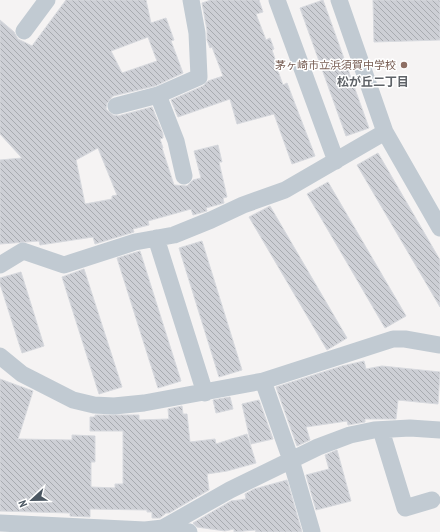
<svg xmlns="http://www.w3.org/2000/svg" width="440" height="532" font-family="'PT Sans Narrow','Noto Sans JP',sans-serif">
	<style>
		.building { fill: url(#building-back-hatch); stroke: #d7d9de; fill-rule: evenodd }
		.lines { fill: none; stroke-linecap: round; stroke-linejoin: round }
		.street { stroke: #c1cad2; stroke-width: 17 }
		.education-dot { fill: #8d6e63; stroke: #fff; stroke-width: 1.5 }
		.labels { text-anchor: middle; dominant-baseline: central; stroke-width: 3; stroke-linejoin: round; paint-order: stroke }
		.education-label { font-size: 11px; fill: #785e54; stroke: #fff; text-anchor: end }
		.neighbourhood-label { font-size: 12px; font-weight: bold; fill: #5f6368; stroke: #fff }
	</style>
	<defs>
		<pattern id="building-back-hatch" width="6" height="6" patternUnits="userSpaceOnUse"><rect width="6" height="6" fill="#cdcfd5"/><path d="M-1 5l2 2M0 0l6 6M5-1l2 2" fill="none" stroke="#a8abb0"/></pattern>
	</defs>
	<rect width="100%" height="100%" fill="#f5f3f3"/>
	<path class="building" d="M66,0H146L151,23L166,18L174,40L171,41L183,73L155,86L113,96L107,103L106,109L113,115L118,116L152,107L163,134V138L160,139L163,148H162L174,185L187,186L193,180L201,178L194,151L218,145L222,162H219L227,197L223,198L224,203L206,208L207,211L193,215L191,209L148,221L149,225L133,229L134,232L95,244L93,237L40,245L39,241L0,244V160L22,158L0,134V20L14,32L18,39L32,46ZM148,37L157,61L122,73L111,51ZM98,148L117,195L112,196V199L85,204L76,160Z
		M211,0H259L263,12L256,14L266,40L270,38L274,49L272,50L275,59L274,60L283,85L287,83L315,156L292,164L274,114L237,124L230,99L178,117L171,100L203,86L208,81L223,76L212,47L210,48L207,40V30L202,3Z
		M323,0L369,128L346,136L300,8Z
		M373,0H440V40L374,42Z
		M378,153L440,260V307L357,165Z
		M328,182L406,316L385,328L307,194Z
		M270,206L347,338L327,350L249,217Z
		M202,241L242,370L219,377L179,248Z
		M140,251L181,381L158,388L117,258Z
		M84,269L122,387L99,394L62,277Z
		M21,272L44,346L22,353L0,284V278Z
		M364,361L366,369L382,366L440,372L438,404L398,400L396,419H365V422L348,425L347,421L306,427L310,440L297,446L276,387L342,366Z
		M0,379L33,391L18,439L72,440V435L95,436V462H91V487L115,488V484H123V431H90V417H95V415H139V420L169,419L168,409L182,406L183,414H187L190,442L215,439L216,444L247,434L256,463L227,471L207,474L209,490L169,513H166L160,518H152V512H147V510L90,509V517L70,516V513L0,511Z
		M230,397L233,409L216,413L213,400Z
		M259,400L273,439L251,444L242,404Z
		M337,450L351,501L316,510L306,475L329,469L325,455Z
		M287,480L302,532H256L255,530L234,532V529L225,531L197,527L193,523L231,501L246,499L245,494L254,489Z"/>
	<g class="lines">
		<path class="street" d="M277,0L336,161
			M339,0L385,132L440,228
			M24,31L47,0
			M158,95L176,141L184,176
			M116,106L158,95L199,77L197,33L191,0
			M156,238L205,393
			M0,265L23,251L64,265L135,242L174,235L211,220L243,205L285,190L385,132
			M0,356L22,374L73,400L94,405L114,406L144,403L263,381L393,339H405L440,345
			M263,381L291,460L312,532
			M381,430L405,508L432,500
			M0,523L145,530L163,528L230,490L318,447L350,435L374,430L410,428L440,430
			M163,528L189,532"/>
	</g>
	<circle class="education-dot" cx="404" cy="65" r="4"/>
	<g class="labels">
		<g class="education-label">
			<text x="396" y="65">茅ヶ崎市立浜須賀中学校</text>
		</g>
		<g class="neighbourhood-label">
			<text x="373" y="81">松が丘二丁目</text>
		</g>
	</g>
	<g transform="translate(32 500) rotate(248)" stroke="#ffffff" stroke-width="3" paint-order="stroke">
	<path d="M0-3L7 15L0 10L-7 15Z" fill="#4a5661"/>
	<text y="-6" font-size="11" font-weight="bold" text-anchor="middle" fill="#4a5661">N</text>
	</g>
</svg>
